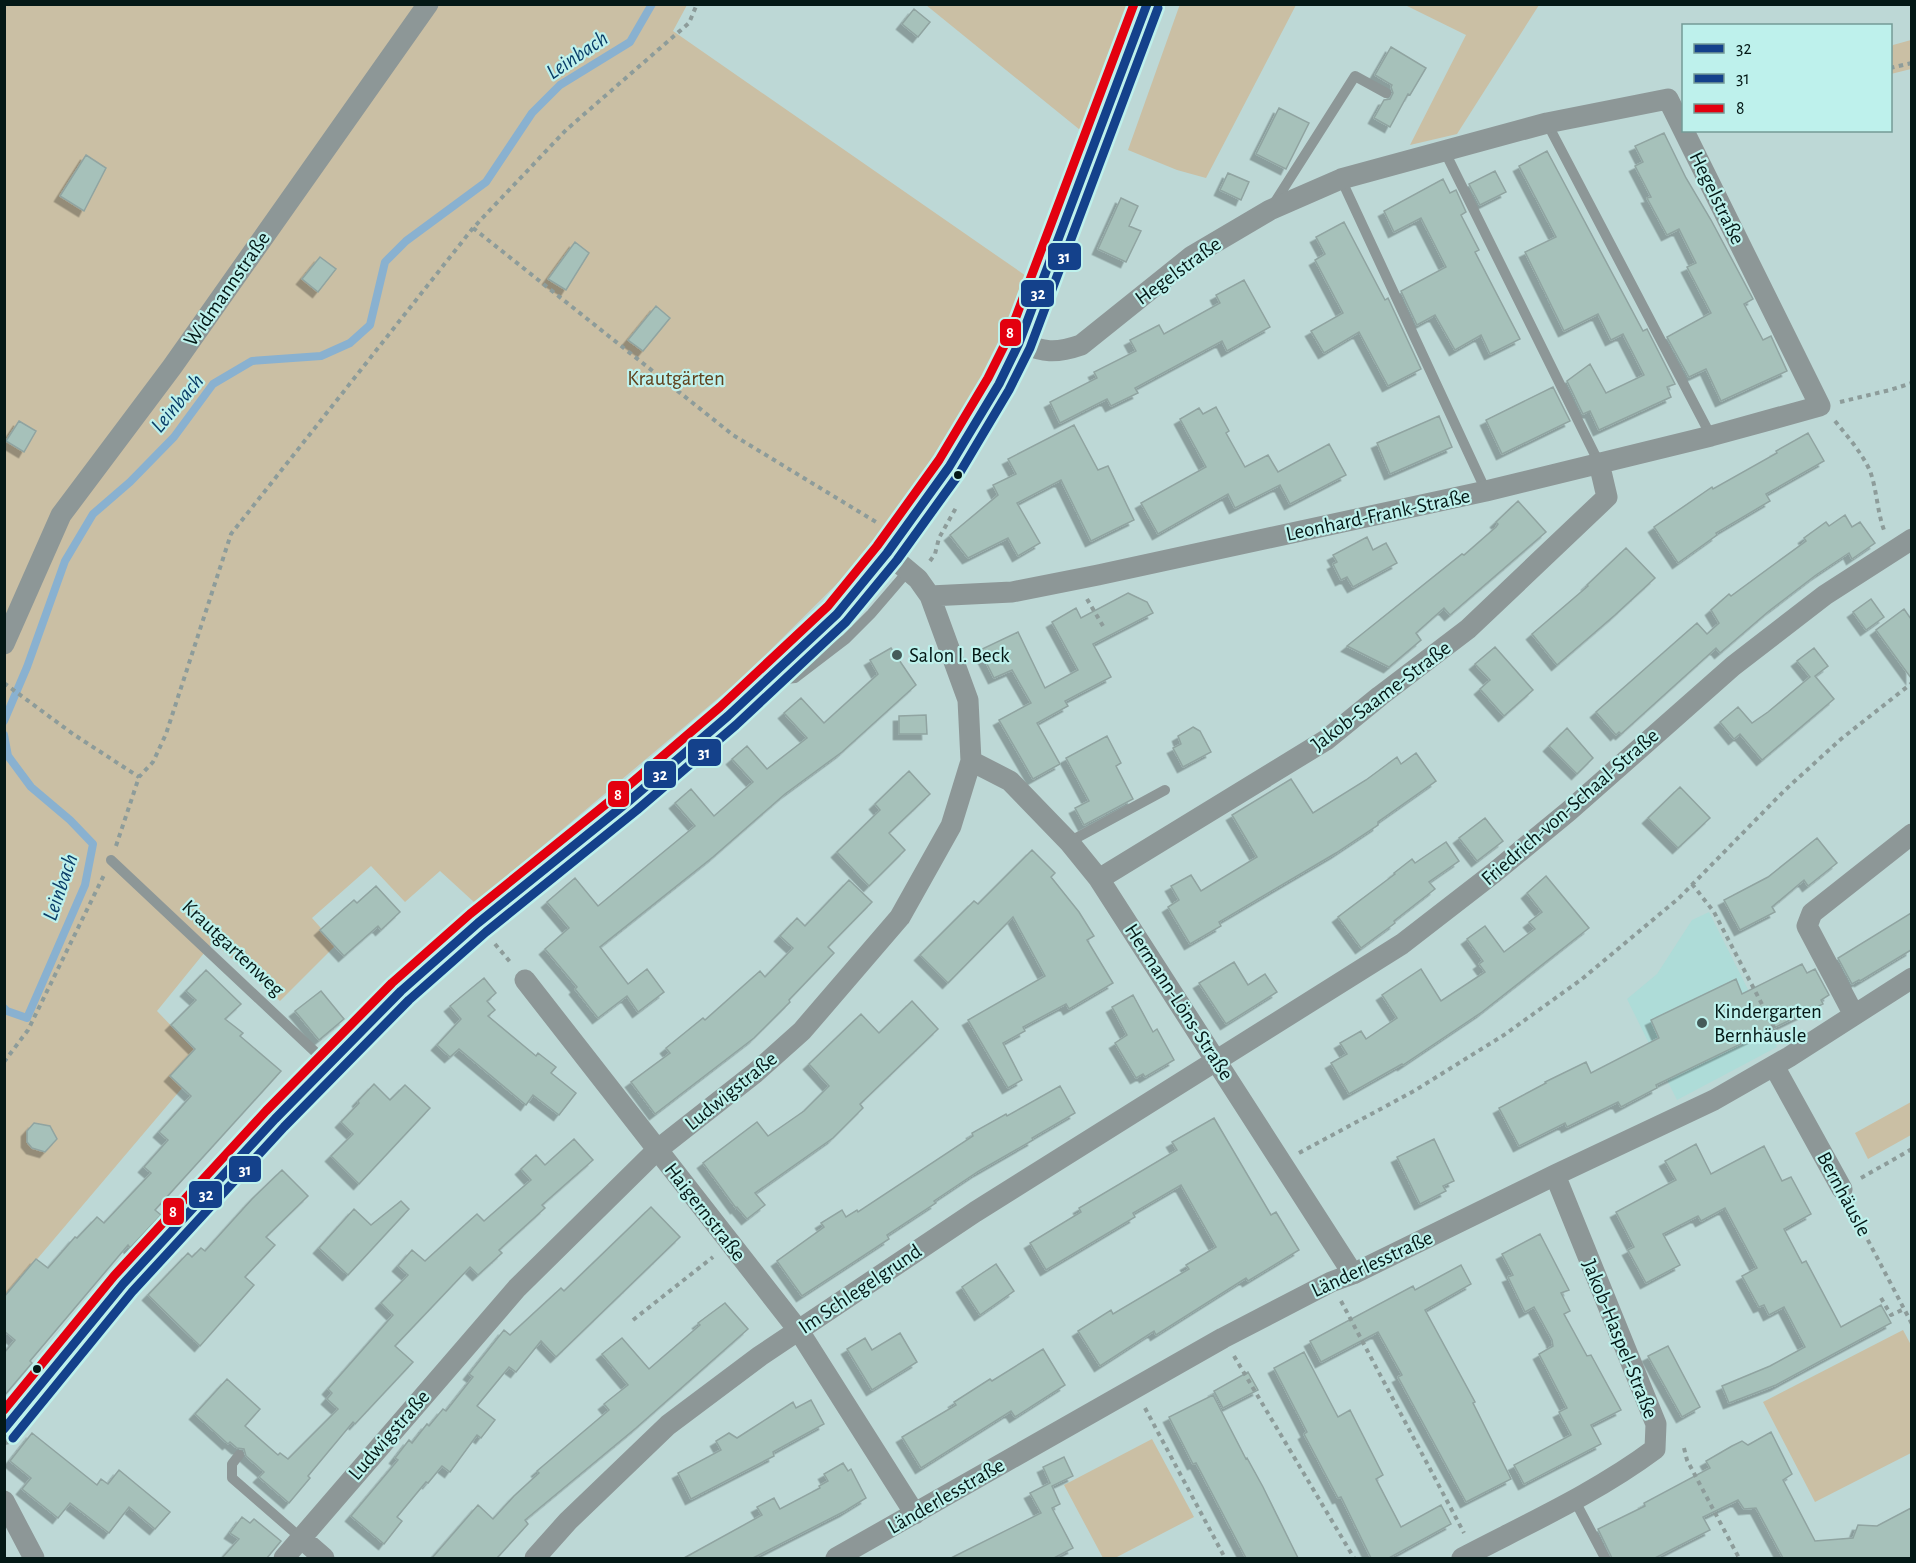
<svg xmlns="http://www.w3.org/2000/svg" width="1916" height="1563" font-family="'Alegreya Sans',sans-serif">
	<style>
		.built { fill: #aedcd8 }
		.green { fill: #cabfa4 }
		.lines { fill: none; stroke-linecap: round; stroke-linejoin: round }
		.stream { stroke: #89b1d0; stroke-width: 8 }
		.building { fill: #a6c1ba; stroke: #90a4a1; stroke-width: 1.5; filter: url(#shadow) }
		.path { stroke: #8d9c9a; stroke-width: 4; stroke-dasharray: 4.5 4.5; stroke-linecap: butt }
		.lane { stroke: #8d9797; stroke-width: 10 }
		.street { stroke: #8d9797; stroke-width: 21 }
		.secondary { stroke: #91a19f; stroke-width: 30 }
		.bus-1-casing { stroke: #bef1ec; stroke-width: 14 }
		.bus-2-casing { stroke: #bef1ec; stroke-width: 14 }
		.bus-3-casing { stroke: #bef1ec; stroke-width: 14 }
		.bus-1 { stroke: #14418b; stroke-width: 9 }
		.bus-2 { stroke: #14418b; stroke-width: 9 }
		.bus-3 { stroke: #e3000f; stroke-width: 9 }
		.bus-dot { fill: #041816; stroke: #bef1ec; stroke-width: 2 }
		.poi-dot { fill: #455b59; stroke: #bef1ec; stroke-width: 2 }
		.labels { text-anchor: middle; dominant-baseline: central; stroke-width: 4.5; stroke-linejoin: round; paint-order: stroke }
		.street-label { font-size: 21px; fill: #041816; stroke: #bef1ec }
		.park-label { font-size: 21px; fill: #60411c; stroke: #bef1ec }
		.poi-label { font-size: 21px; fill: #041816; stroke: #bef1ec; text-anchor: start }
		.water-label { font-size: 22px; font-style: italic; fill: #093d67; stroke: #bef1ec }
		.line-badge { stroke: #bef1ec; stroke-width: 2 }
		.badge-label { font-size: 16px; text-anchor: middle; font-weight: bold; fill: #fff }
	</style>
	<defs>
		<filter id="shadow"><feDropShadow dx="-5.5" dy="5.5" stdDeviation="0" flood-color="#0004"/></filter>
	</defs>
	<rect width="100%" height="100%" fill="#bdd8d6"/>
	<path class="built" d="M1709,912L1777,1047L1677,1100L1627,999L1657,974L1692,920Z"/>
	<path class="green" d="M1180,4L1296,5L1206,178L1177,170L1128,150Z
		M4,5H687L673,31L1029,278L998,356L874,547L741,679L475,903L440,871L405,902L371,866L312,918L336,945L280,1001L213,942L157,1011L205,1061L5,1297Z
		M926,5H1132L1085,134Z
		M1405,5H1539L1457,134L1410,145L1466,35Z
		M1911,40V69L1891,74V48L1893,45Z
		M1911,1102V1135L1868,1159L1855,1133Z
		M1903,1330L1911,1345V1453L1815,1502L1763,1402Z
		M1152,1439L1194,1517L1115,1558H1103L1064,1485Z"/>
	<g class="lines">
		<path class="stream" d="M4,721L27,667L65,561L93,514L130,482L174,437L213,384L252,361L321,356L350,343L370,325L385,262L406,241L486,182L532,113L560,85L630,42L652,4
			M4,735L8,756L31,787L70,820L93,844L85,885L27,1018L7,1011L4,1008"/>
	</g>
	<path class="building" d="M914,9L930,22L918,37L902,24Z
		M1391,47L1426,68L1410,95L1408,94L1390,127L1374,118L1384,100L1390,99L1393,93L1391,87L1392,85L1375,75Z
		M1279,108L1309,123L1286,169L1256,154Z
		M1664,133L1686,178L1711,220L1753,299L1744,304L1763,340L1771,336L1787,371L1721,401L1706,369L1689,377L1667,337L1711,313L1687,267L1696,263L1679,229L1667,235L1647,198L1651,197L1635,166L1643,162L1635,146Z
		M1547,151L1643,331L1647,329L1675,384L1667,387L1671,397L1599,430L1590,411L1583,414L1567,381L1590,364L1606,393L1644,375L1623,334L1611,340L1598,314L1564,331L1525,252L1556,237L1519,166Z
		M86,155L106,168L84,211L60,196Z
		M1495,171L1506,192L1480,205L1469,184Z
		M1228,173L1249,182L1241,200L1220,190Z
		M1443,179L1450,193L1456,190L1466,212L1461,215L1479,250L1475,252L1520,339L1490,354L1481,335L1455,350L1435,315L1417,325L1401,291L1446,267L1421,218L1394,232L1384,211Z
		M1121,198L1138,206L1129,226L1141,231L1126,262L1098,249Z
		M1344,222L1385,300L1388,298L1421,369L1388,386L1359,332L1324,353L1311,331L1343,313L1315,260L1325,254L1316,237Z
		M575,242L589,253L566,290L548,279Z
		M320,257L336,269L318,292L302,279Z
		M1244,280L1270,327L1227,351L1222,341L1135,388L1138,393L1111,406L1107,399L1060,423L1050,402L1097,378L1094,372L1136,351L1130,340L1159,325L1164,334L1220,303L1216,295Z
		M656,306L670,318L643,351L628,340Z
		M1553,387L1570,421L1502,454L1486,420Z
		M1216,407L1229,431L1226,433L1245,467L1268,455L1278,472L1329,444L1346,475L1290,504L1280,485L1235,508L1228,494L1158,534L1141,503L1206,467L1180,419L1199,408L1203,414Z
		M1439,416L1452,447L1390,474L1377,443Z
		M19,421L36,431L24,452L6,441Z
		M1074,425L1098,470L1108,466L1134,520L1091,541L1061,480L1017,503L1040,543L1018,556L1008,538L968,558L950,535L998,495L993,485L1016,474L1008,459Z
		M1808,433L1824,461L1766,494L1770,501L1716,533L1717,535L1678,563L1654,527L1712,487L1713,489L1777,453L1776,451Z
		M1518,501L1546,532L1450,615L1444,608L1416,633L1421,640L1389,667L1347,646L1462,554L1464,555L1496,527L1498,524L1496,522Z
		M1845,515L1852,527L1860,522L1875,543L1852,559L1849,553L1816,575L1769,611L1720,653L1716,648L1621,734L1619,732L1616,735L1596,712L1697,623L1707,634L1719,623L1711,610L1729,594L1731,596L1806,541L1804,538L1826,522L1829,526Z
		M1367,537L1373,550L1386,543L1397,563L1353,587L1347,577L1341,580L1333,564L1337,562L1333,555Z
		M1626,548L1655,578L1615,615L1557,665L1532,634L1588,586L1587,585Z
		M1128,593L1147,602L1153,613L1093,644L1111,677L1065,701L1068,706L1037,723L1060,764L1033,779L999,720L1031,703L1012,670L994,678L980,650L1018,632L1045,688L1078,670L1052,622L1076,608L1081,618Z
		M1871,599L1884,617L1866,630L1853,612Z
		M1904,609L1911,619V678L1876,630Z
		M1495,647L1533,690L1504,716L1480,689L1490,680L1475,664Z
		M891,648L916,685L842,752L785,794L713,857L600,947L628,984L647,969L664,992L638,1012L627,996L598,1018L575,989L577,987L545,949L569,928L547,902L575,878L598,906L695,826L675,803L691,789L714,816L753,782L732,759L747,746L767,769L807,738L784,713L801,698L824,723L878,674L870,660Z
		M1814,648L1828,666L1815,676L1834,699L1762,760L1740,734L1734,739L1720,722L1738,707L1752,723L1768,712L1810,677L1797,661Z
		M926,715L927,734H899V716Z
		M1193,727L1200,731L1211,752L1183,767L1173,748L1181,744L1178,736Z
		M1567,728L1593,758L1577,774L1549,746Z
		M1107,736L1121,763L1116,766L1133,799L1084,825L1075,808L1089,801L1066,758Z
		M1416,753L1436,781L1378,822V825L1336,853L1219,922L1221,926L1190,944L1168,907L1179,900L1171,886L1191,875L1201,891L1257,857L1232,815L1291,779L1313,813L1366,780L1397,757L1401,764Z
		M909,771L930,794L889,833L905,850L869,886L837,852L880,810L875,804Z
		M1680,787L1710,818L1678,848L1648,818Z
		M1485,818L1503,841L1477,861L1459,838Z
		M1817,838L1837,863L1808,886L1804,880L1772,907L1775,912L1740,930L1724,900L1768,877Z
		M1446,842L1459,861L1429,882L1435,889L1394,921L1395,923L1361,948L1338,917L1395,874L1394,873L1412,859L1415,863Z
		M1032,850L1055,873L1051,877L1079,912L1094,936L1087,940L1113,983L1069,1009L1066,1004L1023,1027L1025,1031L1003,1043L1022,1080L1008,1088L968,1020L1045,976L1013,917L948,983L920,955L974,901L978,904Z
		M1546,876L1589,928L1482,1012L1403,1065L1402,1064L1349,1094L1331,1063L1347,1054L1340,1043L1361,1031L1366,1039L1397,1018L1382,995L1421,969L1441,1001L1485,972L1479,964L1483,961L1467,939L1485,926L1504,952L1535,929L1529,922L1542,912L1527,893Z
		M849,880L872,902L828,947L834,953L789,1000L790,1002L754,1038L655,1114L631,1082L670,1053L666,1048L703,1018L705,1020L760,971L765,977L793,948L780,936L797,918L805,926Z
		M376,886L400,912L381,930L378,926L344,956L320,930L354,900L357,903Z
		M1911,913V950L1860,981L1859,980L1852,984L1838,958Z
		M1234,962L1248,985L1265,974L1277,992L1226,1024L1199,983Z
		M1802,964L1807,973L1815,969L1829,995L1821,1000L1823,1004L1656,1085L1657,1088L1621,1107L1618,1102L1567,1127L1565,1123L1519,1146L1499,1108L1546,1083L1545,1082L1586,1062L1591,1073L1659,1038L1651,1020L1736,979L1742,994Z
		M206,970L241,1004L225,1019L243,1033L240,1036L281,1071L155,1210L161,1215L130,1248L128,1245L30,1361L32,1363L4,1396V1353L15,1340L4,1331V1297L36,1259L48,1268L75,1237L77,1238L97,1217L104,1223L151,1173L144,1167L168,1140L159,1132L191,1096L170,1076L195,1049L171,1025L196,1000L186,991Z
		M484,978L496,993L487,1001L495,1010L488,1016L536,1056L538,1053L556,1067L551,1073L576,1093L559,1115L533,1095L526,1105L459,1049L450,1057L437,1045L461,1019L450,1006Z
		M321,991L344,1019L319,1040L295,1011Z
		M1133,995L1153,1032L1157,1029L1174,1060L1145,1077L1143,1074L1136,1078L1115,1043L1127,1035L1112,1007Z
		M912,1001L938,1029L860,1104L863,1108L833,1138L755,1193L765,1205L747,1219L737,1207L736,1208L703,1163L757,1122L768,1136L804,1111L829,1086L809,1064L861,1014L879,1033Z
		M374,1084L390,1100L405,1085L430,1108L359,1184L331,1156L353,1134L341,1122L359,1103L358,1101Z
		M1060,1086L1075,1113L1032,1138L1033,1140L979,1171L934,1201L936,1203L887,1235L889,1239L802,1296L777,1261L824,1227L821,1223L842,1210L846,1217L857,1210L858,1212L973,1136L972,1133L1006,1114L1007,1116Z
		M1214,1118L1271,1215L1276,1212L1299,1250L1248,1281L1246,1278L1156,1335L1154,1331L1100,1366L1078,1331L1111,1310L1113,1314L1189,1269L1186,1265L1216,1247L1181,1185L1133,1213L1135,1217L1046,1270L1030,1243L1081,1212L1079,1208L1177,1150L1172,1142Z
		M34,1123L50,1126L57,1139L45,1152L32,1148L27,1142V1131Z
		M574,1139L593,1160L542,1205L545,1208L499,1250L502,1253L478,1275L470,1267L395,1346L413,1362L355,1424L353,1422L308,1476L310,1478L289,1503L259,1477L264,1472L246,1456L244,1449L237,1448L230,1442L228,1444L195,1414L227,1379L260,1409L245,1426L278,1455L280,1453L288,1459L338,1409L327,1399L332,1393L328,1389L393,1315L381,1303L408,1275L398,1266L412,1250L425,1261L477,1214L484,1221L531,1180L521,1169L536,1155L545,1165Z
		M1434,1139L1454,1181L1443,1186L1446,1191L1420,1204L1397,1157Z
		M1696,1144L1711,1174L1764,1146L1782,1181L1791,1177L1811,1214L1784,1229L1802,1263L1806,1261L1841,1327L1881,1305L1891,1323L1776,1385L1729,1403L1722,1386L1770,1366L1805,1347L1784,1307L1769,1315L1764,1305L1759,1307L1742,1276L1757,1268L1725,1208L1701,1221L1698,1216L1663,1234L1680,1265L1646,1283L1628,1250L1634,1247L1616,1212L1676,1180L1665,1161Z
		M282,1170L308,1196L266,1237L275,1245L245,1277L254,1285L200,1346L148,1295L188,1253L192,1257L201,1248L205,1251L252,1199Z
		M401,1201L409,1209L348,1275L319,1248L354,1209L371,1225Z
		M651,1207L680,1237L556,1357L541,1341L516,1372L509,1367L477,1406L495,1420L481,1438L477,1435L450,1472L442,1466L428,1483L426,1482L397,1517L402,1521L384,1544L351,1516L398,1460L395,1458L409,1440L412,1443L427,1424L429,1426L443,1409L446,1411L473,1377L469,1374L504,1330L510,1335L561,1288L564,1291Z
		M1540,1234L1569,1290L1561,1293L1570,1311L1564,1314L1587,1356L1591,1355L1621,1410L1591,1425L1601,1444L1524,1484L1514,1465L1571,1435L1559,1412L1567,1408L1539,1354L1553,1346L1552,1340L1534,1307L1525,1312L1508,1277L1513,1275L1502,1254Z
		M996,1264L1014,1291L980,1315L962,1287Z
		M1461,1265L1471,1284L1425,1310L1475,1402L1473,1403L1511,1479L1466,1502L1398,1377L1402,1375L1378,1332L1321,1362L1310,1341L1413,1286L1415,1290Z
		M725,1303L748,1329L636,1428L525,1520L528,1524L497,1558H432L478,1505L493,1519L514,1496L539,1473L537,1471L609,1410L604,1404L628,1385L602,1354L622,1338L649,1369L700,1325L698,1323Z
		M900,1333L917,1362L872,1390L847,1349L865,1338L872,1350Z
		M1668,1346L1700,1407L1682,1417L1648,1356Z
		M1043,1349L1065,1385L1015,1417L1011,1411L921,1468L902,1437L956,1405L954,1402L990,1379L992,1381Z
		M1304,1352L1338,1417L1350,1410L1383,1475L1376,1479L1401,1527L1441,1505L1451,1524L1389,1558H1371L1341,1497L1338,1498L1304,1434L1307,1432L1274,1368Z
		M1248,1372L1258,1390L1223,1408L1214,1391Z
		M1213,1395L1246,1459L1247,1458L1263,1487L1298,1558H1246L1196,1463L1193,1464L1169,1417Z
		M811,1400L824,1424L773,1452L774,1456L691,1499L678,1473L721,1450L716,1441L729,1433L737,1438L793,1402L796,1408Z
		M1771,1432L1792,1474L1783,1480L1815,1541L1853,1538L1858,1525L1877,1526L1911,1508V1558H1783L1756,1508L1744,1509L1738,1500L1703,1517L1710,1530L1655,1558H1612L1598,1529L1645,1506L1644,1503L1710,1468L1706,1461L1732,1446L1742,1441L1748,1445Z
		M32,1433L97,1485L101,1479L108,1484L119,1470L170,1512L155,1529L129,1507L109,1533L70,1503L58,1518L22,1489L31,1478L10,1461Z
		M1064,1457L1073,1476L1052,1486L1060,1504L1052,1508L1073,1548L1054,1558H951L1041,1513L1030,1493L1050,1483L1043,1467Z
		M843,1463L848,1471L851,1469L866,1498L845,1511L753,1558H684L762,1515L757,1507L774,1498L780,1509L820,1488L819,1486L828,1481L824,1474Z
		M242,1517L250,1523L254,1519L281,1541L267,1558H222L239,1539L230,1533Z"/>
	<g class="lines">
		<path class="path" d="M1890,68L1912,63
			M473,228L733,435L876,522
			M1840,402L1890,390L1912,383
			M1835,421C1848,437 1862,453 1870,471C1877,490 1877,511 1884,530
			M930,561L935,554L939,538L957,506
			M1087,599L1103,626
			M4,683L73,734L139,777
			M116,846L139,777L153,762L166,734L231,534L473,228L566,130L689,23L697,4
			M1692,884L1714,912L1779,1037
			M495,944L511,963
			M4,1062L28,1030L104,875
			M1299,1153L1414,1091L1504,1035L1582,979L1679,898L1785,790L1841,739L1912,683
			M1861,1178L1912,1149
			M1851,1208L1912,1324
			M1881,1298L1891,1315L1904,1309
			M1341,1301L1464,1533
			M633,1320L713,1257
			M1234,1356L1354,1558
			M1145,1408L1225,1558
			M1684,1448L1687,1460L1739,1558"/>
		<path class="lane" d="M1547,123L1711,436
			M1444,150L1599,463
			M1341,179L1486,491
			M1273,205L1355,76L1386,93
			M777,680L795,678L846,639L871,614L908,571
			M1069,842L1165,790
			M111,860L328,1064
			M239,1455L232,1464V1478L301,1538
			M1574,1499L1605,1558"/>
		<path class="street" d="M930,596L1012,592L1098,575L1486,491L1711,436L1820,406L1668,99L1547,123L1341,179L1270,210L1192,256L1081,345C1055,354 1044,352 1019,343
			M4,644L61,515L172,367L428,4
			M971,761L1010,781L1069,842L1099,879L1353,1274
			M1099,879L1326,740L1380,696L1468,629L1607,497L1599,463
			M525,980L799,1331L915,1514
			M1854,1015L1807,926L1812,913L1912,834
			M1774,1066L1842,1189
			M4,1501L34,1558
			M301,1538L324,1558
			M284,1558L517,1288L657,1150L755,1073L802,1031L900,917L951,826L971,761L968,700L930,596L918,579L887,553
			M535,1558L568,1521L668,1425L760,1356L975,1212L1402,944L1495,872L1569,811L1733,666L1825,595L1912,539
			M836,1558L1223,1338L1331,1282L1353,1274L1555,1175L1714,1100L1789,1057L1912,978
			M1462,1558C1527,1524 1596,1493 1655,1449L1656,1424L1555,1175"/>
		<path class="secondary" d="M4,1430L123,1284L275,1119L401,991L478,923L629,801L728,716L837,614L887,553L949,467L999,384L1019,343L1147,4"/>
		<defs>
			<path id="bus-1" d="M4,1429L123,1284L275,1119L401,991L478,923L629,801L728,716L837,614L887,553L949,467L999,384L1019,343L1147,4"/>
			<path id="bus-2" d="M13,1438L132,1292L284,1127L409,1000L486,932L637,810L736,725L846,622L897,560L959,474L1009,390L1030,348L1158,8"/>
			<path id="bus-3" d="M4,1410L114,1276L266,1111L392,983L470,914L621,792L720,707L828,606L877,546L939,460L988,378L1008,338L1134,4"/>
		</defs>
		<use href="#bus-1" class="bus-1-casing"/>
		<use href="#bus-2" class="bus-2-casing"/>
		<use href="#bus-3" class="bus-3-casing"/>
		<use href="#bus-1" class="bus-1"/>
		<use href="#bus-2" class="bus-2"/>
		<use href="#bus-3" class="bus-3"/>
	</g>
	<g class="bus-dot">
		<circle cx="958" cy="475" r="5"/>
		<circle cx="37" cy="1369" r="5"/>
	</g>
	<g class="poi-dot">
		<circle cx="897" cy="655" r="6"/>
		<circle cx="1702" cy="1023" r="6"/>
	</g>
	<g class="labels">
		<g class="street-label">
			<text transform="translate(1717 198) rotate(64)">Hegelstraße</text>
			<text transform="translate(1178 271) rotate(-36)">Hegelstraße</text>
			<text transform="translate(227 289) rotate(-55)">Widmannstraße</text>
			<text transform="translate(1378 515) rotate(-12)">Leonhard-Frank-Straße</text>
			<text transform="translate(1381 696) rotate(-37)">Jakob-Saame-Straße</text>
			<text transform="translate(1570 807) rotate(-41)">Friedrich-von-Schaal-Straße</text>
			<text transform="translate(233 948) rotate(43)">Krautgartenweg</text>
			<text transform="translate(1179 1002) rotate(57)">Hermann-Löns-Straße</text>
			<text transform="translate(731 1091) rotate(-39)">Ludwigstraße</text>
			<text transform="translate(1844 1194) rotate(62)">Bernhäusle</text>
			<text transform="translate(705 1212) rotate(52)">Haigernstraße</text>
			<text transform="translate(1372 1264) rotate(-25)">Länderlesstraße</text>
			<text transform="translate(860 1289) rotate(-34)">Im Schlegelgrund</text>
			<text transform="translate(1620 1339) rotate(68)">Jakob-Haspel-Straße</text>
			<text transform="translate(389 1435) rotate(-49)">Ludwigstraße</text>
			<text transform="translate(946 1496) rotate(-30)">Länderlesstraße</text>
		</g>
		<g class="park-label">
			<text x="676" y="378">Krautgärten</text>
		</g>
		<g class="poi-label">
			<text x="909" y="655">Salon I. Beck</text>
			<text x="1714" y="1011">Kindergarten<tspan x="1714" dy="24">Bernhäusle</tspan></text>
		</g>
		<g class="water-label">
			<text transform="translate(577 55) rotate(-34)">Leinbach</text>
			<text transform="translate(177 403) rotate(-50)">Leinbach</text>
			<text transform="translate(60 887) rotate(-71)">Leinbach</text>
		</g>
	</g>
	<g class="line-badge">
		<rect x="1047" y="242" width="35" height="29" rx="6" fill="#14418b"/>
		<rect x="1020" y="279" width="35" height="29" rx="6" fill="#14418b"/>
		<rect x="999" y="318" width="23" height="29" rx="6" fill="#e3000f"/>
		<rect x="687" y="738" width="35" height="29" rx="6" fill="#14418b"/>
		<rect x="643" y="760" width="34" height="29" rx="6" fill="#14418b"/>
		<rect x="607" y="780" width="23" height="28" rx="6" fill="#e3000f"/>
		<rect x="228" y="1155" width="34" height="28" rx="6" fill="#14418b"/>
		<rect x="188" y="1180" width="35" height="29" rx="6" fill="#14418b"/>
		<rect x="162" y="1197" width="23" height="29" rx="6" fill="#e3000f"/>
	</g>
	<g class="badge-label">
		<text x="1064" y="262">31</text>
		<text x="1038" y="299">32</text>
		<text x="1010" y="338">8</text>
		<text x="704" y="758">31</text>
		<text x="660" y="780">32</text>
		<text x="618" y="800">8</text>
		<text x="245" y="1175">31</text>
		<text x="206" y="1200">32</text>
		<text x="173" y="1217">8</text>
	</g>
	<rect width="1916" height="1563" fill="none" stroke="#041816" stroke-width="12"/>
	<rect x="1682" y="24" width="210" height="108" fill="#bef1ec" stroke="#749a96" stroke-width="1.5"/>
	<rect x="1694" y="44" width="30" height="9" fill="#14418b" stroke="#749a96" stroke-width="1.5"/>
	<text x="1736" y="54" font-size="18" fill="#041816">32</text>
	<rect x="1694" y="74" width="30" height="9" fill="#14418b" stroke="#749a96" stroke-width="1.5"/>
	<text x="1736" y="84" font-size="18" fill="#041816">31</text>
	<rect x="1694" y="104" width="30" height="9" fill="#e3000f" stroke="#749a96" stroke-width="1.5"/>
	<text x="1736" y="114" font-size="18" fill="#041816">8</text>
</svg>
